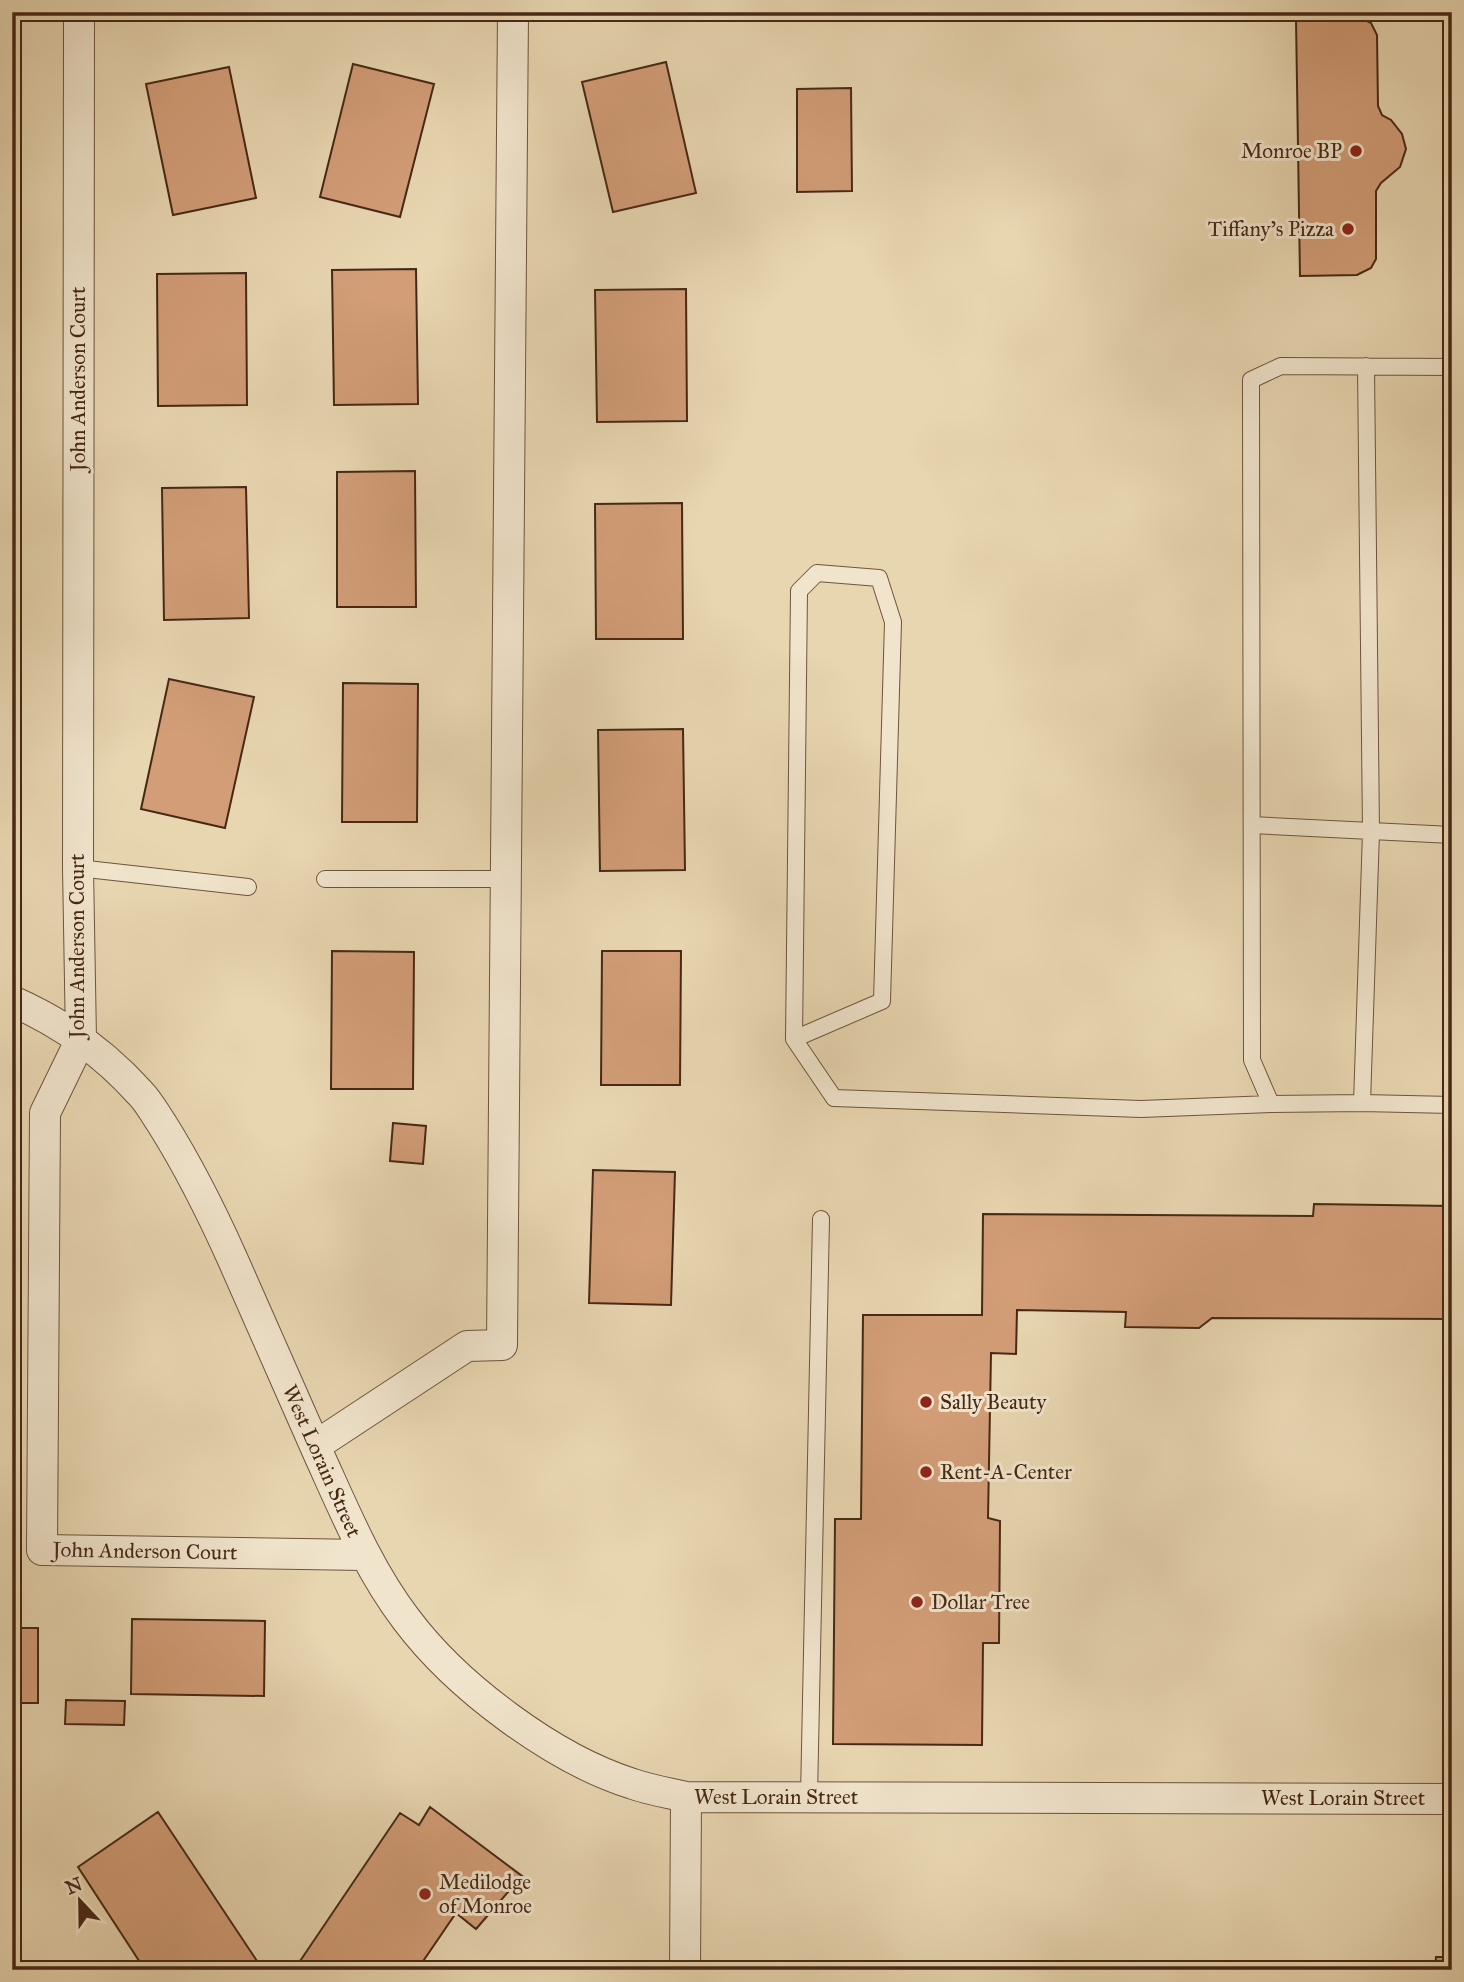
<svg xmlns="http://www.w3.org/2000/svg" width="1464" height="1982" font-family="'IM FELL Great Primer',serif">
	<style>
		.building { fill: #d29d77; stroke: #462815; stroke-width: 2 }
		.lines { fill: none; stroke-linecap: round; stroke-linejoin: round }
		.service-casing { stroke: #6e543c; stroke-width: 18 }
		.minor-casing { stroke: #6e543c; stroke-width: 32 }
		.service { stroke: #f0e4cc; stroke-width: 16 }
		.minor { stroke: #f0e4cc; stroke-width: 30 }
		.poi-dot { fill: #8f2418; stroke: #f0e4cc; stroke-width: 2.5 }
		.labels { text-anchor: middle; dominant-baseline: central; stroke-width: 6; stroke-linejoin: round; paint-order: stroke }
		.poi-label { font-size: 21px; fill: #462815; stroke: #f0e4cc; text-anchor: start }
		.street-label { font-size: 21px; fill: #462815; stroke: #f0e4cc }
	</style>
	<rect width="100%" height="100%" fill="#e8d6b1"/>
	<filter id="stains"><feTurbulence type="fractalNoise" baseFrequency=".00286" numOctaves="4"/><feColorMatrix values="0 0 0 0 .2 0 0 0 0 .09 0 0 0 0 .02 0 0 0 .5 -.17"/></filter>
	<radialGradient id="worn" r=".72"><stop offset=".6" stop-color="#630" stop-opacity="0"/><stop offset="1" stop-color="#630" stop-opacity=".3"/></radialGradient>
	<path class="building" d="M1361,18L1371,23L1377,35L1378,106L1382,115L1391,120L1402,134L1406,149L1400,167L1381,183L1376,191V259L1371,268L1357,275L1300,276L1296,19Z
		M666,62L696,193L613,212L582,82Z
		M353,64L434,84L400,217L320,197Z
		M229,67L256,198L173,215L146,84Z
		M851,88L852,191L797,192V89Z
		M416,269L418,404L334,405L332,270Z
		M246,273L247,405L158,406L157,274Z
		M686,289L687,421L597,422L595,290Z
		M415,471L416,607H337V472Z
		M246,487L249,618L164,620L162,488Z
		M682,503L683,639H596L595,504Z
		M169,679L254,697L225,828L141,809Z
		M343,683L418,684L417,822H342Z
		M683,729L685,870L600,871L598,730Z
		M332,951L414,952L413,1089H331Z
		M602,951H681L680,1085H601Z
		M393,1123L426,1126L423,1164L390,1161Z
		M593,1170L675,1172L671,1305L589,1303Z
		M1314,1204L1452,1206V1319L1212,1318L1199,1328L1125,1327L1126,1312L1017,1310L1016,1354L991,1353L988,1518L1000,1521L999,1643H983L982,1745L833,1744L835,1519H861L863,1315H982L983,1214L1313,1216Z
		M132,1619L265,1621L264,1696L131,1694Z
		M12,1628H38V1703H12Z
		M66,1700L125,1701L124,1725L65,1724Z
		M430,1807L522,1876L476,1929L456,1913L417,1970H294L400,1813L419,1825Z
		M158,1812L263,1970H145L78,1867Z
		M1436,1957H1452V1970H1435Z"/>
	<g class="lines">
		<defs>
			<path id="service" d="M1452,367L1281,366L1251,380L1252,1060L1271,1104L1362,1103L1452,1105
				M1252,825L1452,835
				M78,868L248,887
				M325,879H506
				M794,1039L882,1001L893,622L879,578L817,573L799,591L794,1039L834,1098L1141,1109L1271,1104
				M1362,1103L1371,832L1366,366
				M809,1797L821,1219"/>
			<path id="minor" d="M79,12L78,868L81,1039L45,1113L42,1550L364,1555
				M12,1001C60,1022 105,1054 140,1093C149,1102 155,1114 162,1124C189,1167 212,1213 233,1260C262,1325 290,1390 319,1455C345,1512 368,1569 406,1619C456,1686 553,1759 633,1784C650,1790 669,1793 686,1797L1452,1799
				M315,1446L467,1346L502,1345L513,12
				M685,1970L686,1797"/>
		</defs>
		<use href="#service" class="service-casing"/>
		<use href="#minor" class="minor-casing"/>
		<use href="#service" class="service"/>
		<use href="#minor" class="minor"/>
	</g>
	<g class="poi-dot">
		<circle cx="1356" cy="151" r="7"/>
		<circle cx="1348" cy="229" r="7"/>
		<circle cx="926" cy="1402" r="7"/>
		<circle cx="926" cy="1472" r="7"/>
		<circle cx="917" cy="1602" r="7"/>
		<circle cx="425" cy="1894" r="7"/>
	</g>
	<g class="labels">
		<g class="poi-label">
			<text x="1342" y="151" text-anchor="end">Monroe BP</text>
			<text x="1334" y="229" text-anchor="end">Tiffany's Pizza</text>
			<text x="940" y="1402">Sally Beauty</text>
			<text x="940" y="1472">Rent-A-Center</text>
			<text x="931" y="1602">Dollar Tree</text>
			<text x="439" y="1882">Medilodge<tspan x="439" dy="24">of Monroe</tspan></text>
		</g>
		<g class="street-label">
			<text transform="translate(78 379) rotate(-90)">John Anderson Court</text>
			<text transform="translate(77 946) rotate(-90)">John Anderson Court</text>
			<text transform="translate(322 1461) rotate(66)">West Lorain Street</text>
			<text transform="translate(145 1551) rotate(1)">John Anderson Court</text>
			<text x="776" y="1797">West Lorain Street</text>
			<text x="1343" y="1798">West Lorain Street</text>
		</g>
	</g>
	<rect width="1464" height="1982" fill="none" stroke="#e8d6b1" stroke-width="42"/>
	<rect x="14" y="14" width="1436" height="1954" fill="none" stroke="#462815" stroke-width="3.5"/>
	<rect x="21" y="21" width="1422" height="1940" fill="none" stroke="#462815" stroke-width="2"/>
	<g transform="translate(80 1901) rotate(338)" stroke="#f0e4cc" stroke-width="5" paint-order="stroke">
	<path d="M0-5L12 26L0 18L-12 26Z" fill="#462815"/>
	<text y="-10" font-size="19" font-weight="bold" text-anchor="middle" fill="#462815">N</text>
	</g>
	<rect width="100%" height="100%" filter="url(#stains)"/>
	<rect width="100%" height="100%" fill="url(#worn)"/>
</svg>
